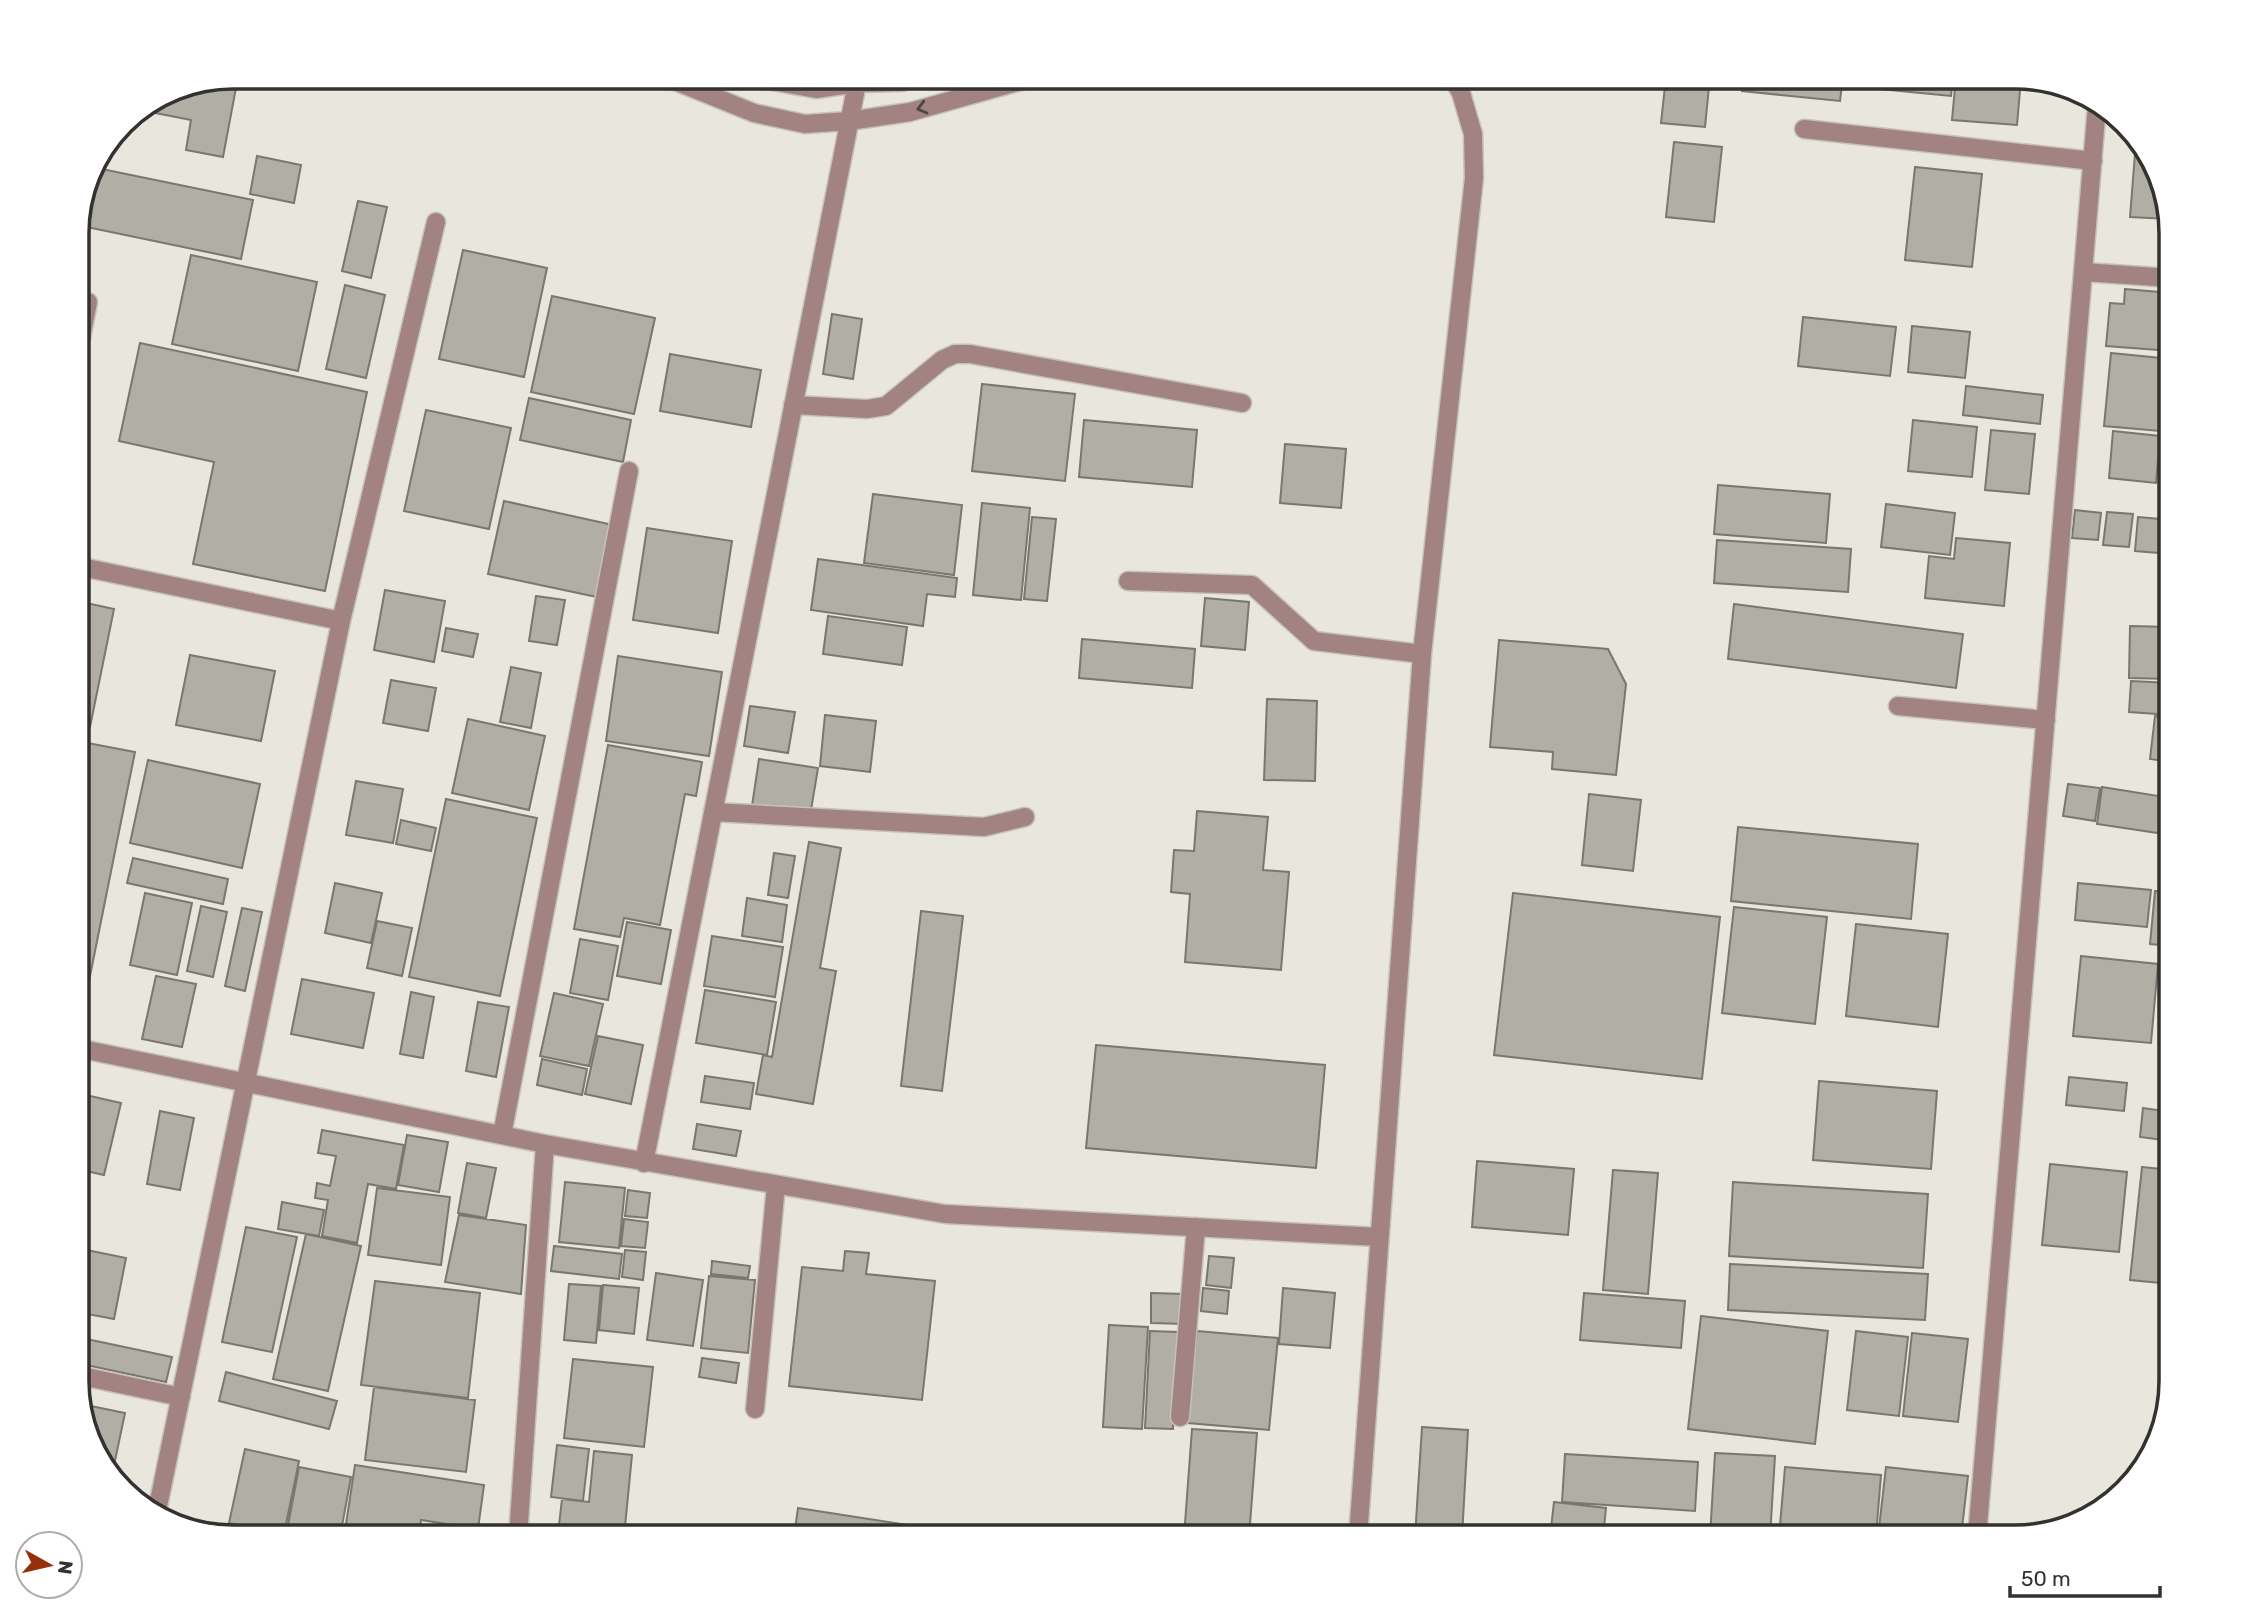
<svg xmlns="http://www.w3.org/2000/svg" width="2248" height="1614" font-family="Rubik,sans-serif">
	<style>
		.building { fill: #b1aea6; stroke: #79776f; stroke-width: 2 }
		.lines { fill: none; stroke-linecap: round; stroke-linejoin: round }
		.minor-casing { stroke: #c5c2ba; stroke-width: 21 }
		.minor { stroke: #a28382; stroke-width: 18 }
		.oneway { stroke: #4f4644 }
		.rim { fill: none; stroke: #33322f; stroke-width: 3.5 }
	</style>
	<rect width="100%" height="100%" fill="#e9e6dd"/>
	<path class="building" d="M233,77H238L223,157L186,150L191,120L140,110L174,89Z
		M1666,77H1710L1705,127L1661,123Z
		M1743,77H1843L1840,101L1742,91Z
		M1860,77H1953L1951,96L1859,87Z
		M1956,77H2016L2021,79L2017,125L1952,120Z
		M2136,141L2155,164L2168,219L2130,217Z
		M1674,142L1722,147L1714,222L1666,217Z
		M257,156L301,165L294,203L250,194Z
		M92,167L253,200L241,259L77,225Z
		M1915,167L1982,174L1972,267L1905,260Z
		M358,201L387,207L371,278L342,271Z
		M77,230L85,232L77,270Z
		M463,250L547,268L524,377L439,359Z
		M191,255L317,282L298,371L172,344Z
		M345,285L385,295L366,378L326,369Z
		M2125,289L2171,293V351L2106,346L2110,303L2124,304Z
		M552,296L655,318L634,414L531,392Z
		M832,314L862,319L853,379L823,374Z
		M1803,317L1896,327L1890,376L1798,366Z
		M1912,326L1970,332L1965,378L1908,372Z
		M140,343L367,392L325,591L193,564L214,462L119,441Z
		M2111,353L2171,359V432L2104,426Z
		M670,354L761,370L751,427L660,411Z
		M982,384L1075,394L1065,481L972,471Z
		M1966,386L2043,395L2040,424L1963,415Z
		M529,398L631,420L623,462L520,440Z
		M426,410L511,428L489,529L404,511Z
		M1084,420L1197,430L1192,487L1079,477Z
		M1913,420L1977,427L1972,477L1908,471Z
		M1991,430L2035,434L2029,494L1985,490Z
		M2113,431L2160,436L2156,483L2109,478Z
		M2164,434H2171V485L2159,484Z
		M1285,444L1346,449L1341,508L1280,503Z
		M1718,485L1830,494L1826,543L1714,534Z
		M873,494L962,505L954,575L864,563Z
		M504,501L613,525L597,597L488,574Z
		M982,503L1030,508L1021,600L973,595Z
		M1886,504L1955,513L1950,555L1881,547Z
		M2075,510L2101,513L2098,540L2072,538Z
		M2107,512L2133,514L2129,547L2103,545Z
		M1032,517L1056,519L1047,601L1024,599Z
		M2138,517L2171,520V554L2135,551Z
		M647,528L732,541L718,633L633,620Z
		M1956,538L2010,543L2004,606L1925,598L1929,556L1954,559Z
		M1717,540L1851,549L1848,592L1714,583Z
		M818,559L957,578L955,597L927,594L923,626L811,610Z
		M385,590L445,601L434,662L374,650Z
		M536,596L565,600L557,645L529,641Z
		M1205,598L1249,602L1245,650L1201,646Z
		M77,601L114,609L90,727L77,725Z
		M1734,604L1963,634L1956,688L1728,659Z
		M828,616L907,627L902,665L823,654Z
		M2130,626L2171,627V679L2129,678Z
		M446,628L478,634L473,657L442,651Z
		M1082,639L1195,649L1192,688L1079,678Z
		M1499,640L1608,649L1626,684L1616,775L1552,769L1553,752L1490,747Z
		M190,655L275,671L261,741L176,725Z
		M618,656L722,672L709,756L606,741Z
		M511,667L541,673L531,728L500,722Z
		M391,680L436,688L428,731L383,723Z
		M2131,681L2171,683V715L2129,712Z
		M1267,699L1317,701L1315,781L1264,780Z
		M750,706L795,712L788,753L744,746Z
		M825,715L876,721L870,772L820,766Z
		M2155,716L2171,718V762L2150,759Z
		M468,719L545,736L529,810L452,793Z
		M77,741L135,752L89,981L77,979Z
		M608,745L702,762L696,796L685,794L660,925L624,918L620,937L574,929Z
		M759,759L818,768L810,816L752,806Z
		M148,760L260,784L242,868L130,843Z
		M356,781L403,789L393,843L346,835Z
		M2068,784L2100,788L2095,821L2063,816Z
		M2102,787L2171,798V835L2097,824Z
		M1589,794L1641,800L1633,871L1582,865Z
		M446,799L537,818L500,996L409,977Z
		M1197,811L1268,817L1263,870L1289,872L1281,970L1185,962L1190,894L1171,892L1174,850L1194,851Z
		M401,820L436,828L431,851L396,844Z
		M1738,827L1918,844L1911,919L1731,901Z
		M809,842L841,848L820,968L836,971L813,1104L756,1094L763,1055L772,1057Z
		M774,853L795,856L788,898L768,895Z
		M133,858L228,879L223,904L127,883Z
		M335,883L382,893L371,943L325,933Z
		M2078,883L2151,890L2147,927L2075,920Z
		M2155,891L2171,892V946L2150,944Z
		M145,893L192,903L177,975L130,965Z
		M1513,893L1720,917L1702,1079L1494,1055Z
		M747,898L787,905L782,942L742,936Z
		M201,906L227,912L213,977L187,971Z
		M1734,907L1827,917L1815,1024L1722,1013Z
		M242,908L262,912L245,991L225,986Z
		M921,911L963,916L942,1091L901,1086Z
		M377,921L412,928L402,976L367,968Z
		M627,922L671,930L661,984L617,976Z
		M1856,924L1948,934L1938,1027L1846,1016Z
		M712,936L783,947L775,997L704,986Z
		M580,939L618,946L608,1000L570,993Z
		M2081,956L2158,964L2151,1043L2073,1036Z
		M156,976L196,984L182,1047L142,1039Z
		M302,979L374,993L363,1048L291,1034Z
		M705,990L776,1002L767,1055L696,1043Z
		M411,992L434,997L423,1058L400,1054Z
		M554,993L603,1004L589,1066L540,1056Z
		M478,1002L509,1007L496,1077L466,1071Z
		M598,1036L643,1045L631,1104L585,1094Z
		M1096,1045L1325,1065L1316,1168L1086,1148Z
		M542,1059L587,1069L582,1095L537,1085Z
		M705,1076L754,1083L750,1109L701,1102Z
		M2069,1077L2127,1083L2124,1111L2066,1105Z
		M1819,1081L1937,1091L1931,1169L1813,1160Z
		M77,1093L121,1103L104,1175L77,1169Z
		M2143,1108L2171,1112V1141L2140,1137Z
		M160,1111L194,1118L180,1190L147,1184Z
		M697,1124L741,1131L736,1156L693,1149Z
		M322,1130L404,1145L396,1189L368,1184L357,1243L322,1236L328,1200L315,1198L317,1183L330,1186L336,1156L318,1153Z
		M407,1135L448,1142L439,1192L398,1185Z
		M1477,1161L1574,1169L1568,1235L1472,1227Z
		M467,1163L496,1168L486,1218L458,1213Z
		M2050,1164L2127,1172L2119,1252L2042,1245Z
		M2142,1167L2171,1170V1284L2130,1280Z
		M1613,1170L1658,1173L1648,1294L1603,1290Z
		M565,1182L625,1188L619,1248L559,1242Z
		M1733,1182L1928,1194L1923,1268L1729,1256Z
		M377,1188L450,1197L441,1265L368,1255Z
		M628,1190L650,1193L647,1218L625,1216Z
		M282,1202L324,1210L319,1236L278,1229Z
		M459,1215L526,1225L521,1294L445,1282Z
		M624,1219L648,1222L645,1248L621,1246Z
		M246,1227L297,1237L272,1352L222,1342Z
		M306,1234L361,1246L328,1391L273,1379Z
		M554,1246L622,1254L619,1279L551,1271Z
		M77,1248L126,1258L114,1319L77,1312Z
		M625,1250L646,1252L643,1280L622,1277Z
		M845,1251L869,1253L866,1274L935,1281L922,1400L789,1386L802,1267L843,1271Z
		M1209,1256L1234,1258L1231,1288L1206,1285Z
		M712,1261L750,1266L748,1278L711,1274Z
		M1730,1264L1928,1274L1925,1320L1728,1310Z
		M656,1273L703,1280L693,1346L647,1340Z
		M709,1276L755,1280L748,1353L701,1348Z
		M375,1281L480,1293L468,1398L361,1385Z
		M569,1284L601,1286L596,1343L564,1340Z
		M603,1285L639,1288L634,1334L599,1330Z
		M1203,1288L1229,1291L1227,1314L1201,1311Z
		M1283,1288L1335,1293L1330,1348L1279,1344Z
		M1151,1293L1185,1294V1324L1151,1323Z
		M1584,1293L1685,1301L1681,1348L1580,1340Z
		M1701,1316L1828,1331L1815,1444L1688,1429Z
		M1109,1325L1148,1327L1142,1429L1103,1427Z
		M1150,1331L1178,1332L1173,1429L1145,1428Z
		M1197,1331L1278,1338L1269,1430L1188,1423Z
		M1856,1331L1908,1337L1899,1416L1847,1410Z
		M1912,1333L1968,1339L1958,1422L1903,1416Z
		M77,1337L172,1357L166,1382L77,1363Z
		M702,1358L739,1363L736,1383L699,1377Z
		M573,1359L653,1367L644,1447L564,1438Z
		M226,1372L337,1401L329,1429L219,1401Z
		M374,1387L475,1400L466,1472L365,1460Z
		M81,1404L125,1413L112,1475L98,1459Z
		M1422,1427L1468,1430L1462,1537H1415Z
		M1192,1429L1257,1433L1249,1537H1184Z
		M557,1445L589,1449L583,1501L551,1497Z
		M245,1449L299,1461L284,1534L229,1523Z
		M594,1451L632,1455L624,1537H585L586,1527L559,1525L562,1499L589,1502Z
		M1715,1453L1775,1456L1770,1537H1710Z
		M1565,1454L1698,1462L1695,1511L1562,1502Z
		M355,1465L484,1485L478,1529L421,1520L419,1537H344Z
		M299,1467L351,1477L340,1537L286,1536Z
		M1785,1467L1881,1475L1876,1536L1831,1532L1830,1537H1779Z
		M1886,1467L1968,1476L1961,1537H1878Z
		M1554,1502L1606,1508L1603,1537H1550Z
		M798,1508L985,1537H794Z
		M199,1523L260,1537H232L198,1525Z"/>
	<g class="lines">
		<defs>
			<path id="minor" d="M665,77L754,113L805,124L849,121L910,112L1035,77
				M750,77L816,89L857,83L901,82L921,77
				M1804,129L2093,161
				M2083,272L2171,278
				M77,358L88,302
				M793,405L867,409L886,406L942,360L955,354H970L1242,403
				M77,566L341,621
				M1128,581L1252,585L1314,641L1422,654
				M1898,706L2046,720
				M713,812L984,827L1025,817
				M77,1048L545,1144L945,1214L1379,1237
				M502,1135L629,471
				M644,1163L857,83
				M77,1375L181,1397
				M755,1409L776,1185
				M1180,1417L1196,1227
				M157,1511L341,621L436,222
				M518,1537L545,1144
				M1358,1537L1422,654L1474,178L1473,134L1461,93L1452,77
				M1977,1537L2097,105"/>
		</defs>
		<use href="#minor" class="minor-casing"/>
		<use href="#minor" class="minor"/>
	</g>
	<defs><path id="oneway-chevron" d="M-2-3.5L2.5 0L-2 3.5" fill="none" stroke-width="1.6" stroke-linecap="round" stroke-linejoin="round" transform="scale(1.75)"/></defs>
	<use class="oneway" href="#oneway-chevron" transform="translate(922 108) rotate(165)"/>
	<path d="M0 0H2248V1614H0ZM233 89H2015A144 144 0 0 1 2159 233V1381A144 144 0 0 1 2015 1525H233A144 144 0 0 1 89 1381V233A144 144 0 0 1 233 89Z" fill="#fff" fill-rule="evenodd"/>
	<path class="rim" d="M233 89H2015A144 144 0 0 1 2159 233V1381A144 144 0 0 1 2015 1525H233A144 144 0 0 1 89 1381V233A144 144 0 0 1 233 89Z"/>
	<g transform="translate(49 1565) rotate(98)"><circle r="33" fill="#ffffff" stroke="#adadac" stroke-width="2"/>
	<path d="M0-5L12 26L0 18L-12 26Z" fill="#96300a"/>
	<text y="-10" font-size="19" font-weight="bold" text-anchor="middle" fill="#33322f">N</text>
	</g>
	<path d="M2010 1586v10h150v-10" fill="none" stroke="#33322f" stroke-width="3.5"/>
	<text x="2021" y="1586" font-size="21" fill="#33322f" stroke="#ffffff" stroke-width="5" paint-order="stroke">50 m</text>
</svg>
